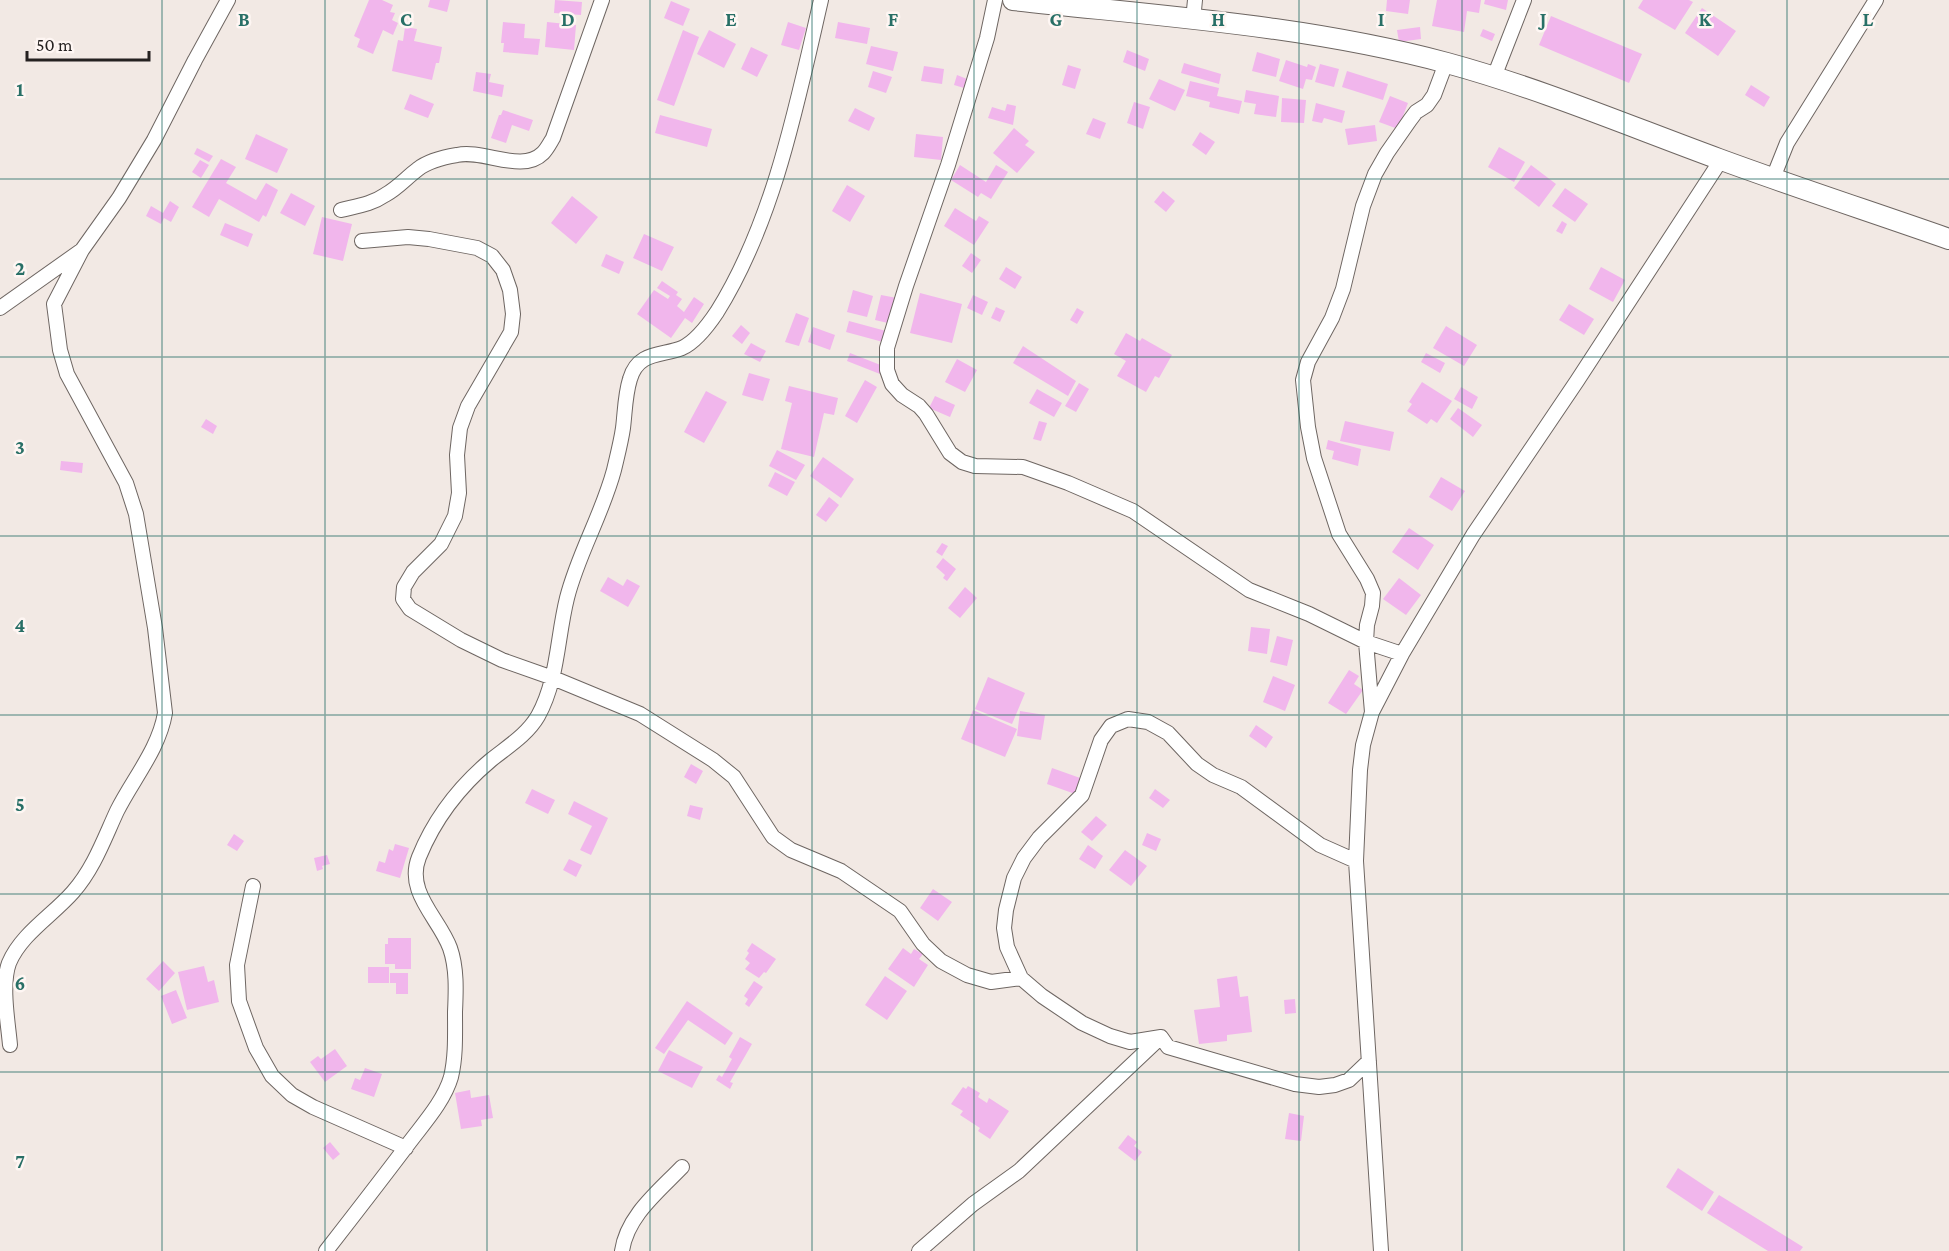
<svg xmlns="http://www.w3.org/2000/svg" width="1949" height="1251" font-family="'Crimson Pro',serif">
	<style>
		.building { fill: #f1b6ec }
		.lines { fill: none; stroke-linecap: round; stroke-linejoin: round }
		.minor-casing { stroke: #6e6662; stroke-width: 16 }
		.secondary-casing { stroke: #6e6662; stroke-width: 22 }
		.minor { stroke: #fff; stroke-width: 14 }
		.secondary { stroke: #fff; stroke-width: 20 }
		.grid { fill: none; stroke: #286f66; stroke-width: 1.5; stroke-opacity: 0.55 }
		.grid-label { font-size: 20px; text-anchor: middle; font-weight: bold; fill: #286f66; stroke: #fef6f3; stroke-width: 5; stroke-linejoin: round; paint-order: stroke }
	</style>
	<rect width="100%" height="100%" fill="#f2e9e4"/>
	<path class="building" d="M369,0H382L393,5L390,12L395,13L392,20L398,23L393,35L383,30L373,54L357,47L360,39L354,36Z
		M430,0H450L447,12L428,7Z
		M555,0L582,2L581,15L554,13Z
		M1387,0H1410L1408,14L1386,11Z
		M1437,0H1481L1479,13L1467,11L1464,32L1432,26Z
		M1485,0H1508L1506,10L1484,4Z
		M1643,0H1689L1693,2L1675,30L1638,8Z
		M671,1L690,9L683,26L664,18Z
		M1702,8L1736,31L1718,56L1685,33Z
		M1551,16L1642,54L1629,83L1539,45Z
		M503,22L525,24L524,38L540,39L538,55L503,52L504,43H501Z
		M547,22L576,25L574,50L545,47Z
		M788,22L806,28L799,50L781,45Z
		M838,22L870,28L867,44L835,38Z
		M405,27L417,29L414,41L442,47L439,63H436L432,80L392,71L398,40L403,41Z
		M1420,27L1421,39L1399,42L1397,30Z
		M1483,29L1495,34L1492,41L1480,36Z
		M683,30L699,37L674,106L657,100Z
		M709,30L736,44L724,68L697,54Z
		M871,46L898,52L893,71L866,64Z
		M751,47L768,55L757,77L741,69Z
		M1127,50L1149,59L1145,71L1123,62Z
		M1257,52L1280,59L1276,77L1252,71Z
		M1286,60L1307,67L1308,64L1316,67L1312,80L1306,79L1303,89L1279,81Z
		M1184,63L1221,74L1219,84L1181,73Z
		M1320,64L1339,69L1334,87L1315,82Z
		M1068,65L1081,69L1075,89L1062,85Z
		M924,66L944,69L942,84L921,81Z
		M873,71L892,77L886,93L868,87Z
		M1347,71L1388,84L1383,100L1342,87Z
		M476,72L491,74L489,82L504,85L502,97L473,91Z
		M957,75L967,79L964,88L954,85Z
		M1159,79L1185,90L1175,111L1149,99Z
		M1190,81L1219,88L1217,96L1242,101L1239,114L1209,107L1210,102L1186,96Z
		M1751,85L1770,97L1764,107L1745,95Z
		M1246,90L1279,96L1276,117L1254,114L1256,104L1244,102Z
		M410,94L434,104L428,118L404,109Z
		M1390,96L1408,103L1398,129L1379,122Z
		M1282,98L1306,100L1304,123L1281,122Z
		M1134,102L1150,107L1143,129L1127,123Z
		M1316,103L1345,111L1342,123L1324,118L1322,123L1312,121Z
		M1007,104L1016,106L1013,125L988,118L992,107L1005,111Z
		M855,108L875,118L869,131L848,121Z
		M503,110L533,120L529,131L512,125L506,143L491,138L499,115H501Z
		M660,115L712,129L707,147L655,133Z
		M1093,118L1106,123L1100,139L1086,134Z
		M1375,125L1377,141L1348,145L1345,129Z
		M1014,128L1029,141L1025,145L1035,152L1017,173L993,153Z
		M1200,132L1215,142L1206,155L1192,145Z
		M256,134L288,149L277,173L245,159Z
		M916,134L943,137L941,160L914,157Z
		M1499,147L1525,162L1514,182L1488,167Z
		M197,148L213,156L209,162L194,154Z
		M221,159L236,167L226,183L256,200L266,183L278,190L266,217L263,215L259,222L219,199L209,217L192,207Z
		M200,160L209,165L201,178L192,172Z
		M960,165L986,182L996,165L1008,172L991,199L981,193L978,197L951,180Z
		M1531,165L1556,184L1539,207L1514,188Z
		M847,185L865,196L850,222L832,211Z
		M1565,188L1588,204L1575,222L1552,206Z
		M1163,191L1175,201L1166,212L1154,202Z
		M291,193L315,206L305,226L280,213Z
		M572,196L598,217L576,244L551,223Z
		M170,201L179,207L171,222L164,218L161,224L146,216L151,206L163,213Z
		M955,208L976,221L979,216L989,222L974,245L944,226Z
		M322,217L352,224L343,261L313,254Z
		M1562,221L1567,224L1562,234L1556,231Z
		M225,223L253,234L248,247L220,235Z
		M644,234L674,247L662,271L633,258Z
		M971,253L981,260L972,273L962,266Z
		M606,254L624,262L619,274L601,266Z
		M1006,267L1022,277L1015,289L999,279Z
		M1601,267L1625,280L1613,302L1589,289Z
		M662,281L678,292L676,295L682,299L677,306L684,312L694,297L704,304L692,323L685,318L671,338L637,314L654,290L668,299L670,296L657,288Z
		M853,290L873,296L867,317L847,312Z
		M920,293L962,304L952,343L910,333Z
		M881,295L897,298L892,324L875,320Z
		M973,295L988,302L982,315L967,308Z
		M1569,304L1594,319L1584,335L1559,320Z
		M996,307L1005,311L1000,322L991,318Z
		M1077,308L1084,312L1077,324L1070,320Z
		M796,313L809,318L799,346L785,342Z
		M849,321L886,331L883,342L846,332Z
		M741,325L750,333L742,344L732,336Z
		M1446,326L1477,345L1464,366L1433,348Z
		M813,327L835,335L830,350L808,342Z
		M1126,333L1140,341L1142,338L1172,355L1159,378L1155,376L1146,392L1117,376L1126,361L1114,354Z
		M751,343L766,351L760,362L744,354Z
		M1023,346L1076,381L1068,396L1013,363Z
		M850,353L883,366L880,374L847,361Z
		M1426,353L1445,363L1440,373L1421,362Z
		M957,359L977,370L965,392L945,382Z
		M749,373L770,379L763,401L742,395Z
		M865,380L877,387L857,423L845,416Z
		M1422,382L1452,401L1437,423L1431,419L1427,424L1407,411L1412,404L1409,402Z
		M1079,383L1089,389L1076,412L1065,406Z
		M789,386L838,398L834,415L824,413L814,457L781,449L792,403L785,401Z
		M1461,387L1478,397L1472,409L1454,399Z
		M1037,389L1062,403L1054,417L1029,403Z
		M706,391L727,402L704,443L684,432Z
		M935,396L955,405L950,417L929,408Z
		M1458,408L1482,425L1473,437L1450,419Z
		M206,419L217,426L213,434L201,427Z
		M1039,421L1047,423L1041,441L1033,439Z
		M1345,421L1394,432L1390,451L1340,441Z
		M1328,440L1361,449L1358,466L1332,459L1334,451L1326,449Z
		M777,450L805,465L796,480L769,466Z
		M823,457L854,479L841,498L810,476Z
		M61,461L83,463L82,473L60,470Z
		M775,472L795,482L787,496L768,486Z
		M1441,477L1465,491L1452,511L1429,497Z
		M829,497L839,505L826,522L816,515Z
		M1409,528L1434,545L1418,570L1392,552Z
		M942,543L948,546L942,556L936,552Z
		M943,558L956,569L947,581L943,578L945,575L936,567Z
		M608,577L623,586L627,579L640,586L628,607L600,591Z
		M1399,578L1421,595L1406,615L1383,599Z
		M965,587L977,598L960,618L948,608Z
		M1251,627L1270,629L1267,654L1248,651Z
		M1277,636L1293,640L1287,666L1270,662Z
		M1349,670L1359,676L1354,684L1363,690L1346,714L1328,703Z
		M1273,676L1295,685L1285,711L1263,702Z
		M988,677L1025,693L1012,724L975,709Z
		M973,710L1017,729L1005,757L961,739Z
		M1020,711L1045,715L1041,740L1017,736Z
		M1256,725L1273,737L1266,748L1249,736Z
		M691,764L703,771L696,784L684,777Z
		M1052,768L1083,779L1078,795L1047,784Z
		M532,789L555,800L548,814L525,803Z
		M1155,789L1170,800L1163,808L1149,798Z
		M574,801L608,818L591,855L580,850L592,826L568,814Z
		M690,805L703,808L700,820L687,816Z
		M1096,816L1107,825L1092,841L1081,832Z
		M1147,833L1161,839L1156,851L1142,845Z
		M234,834L244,841L237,851L227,845Z
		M395,844L409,848L400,878L376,871L379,861L385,863L389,849L393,851Z
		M1088,845L1103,856L1095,869L1079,859Z
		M1125,850L1147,866L1131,886L1109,870Z
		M327,855L330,864L322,866L323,869L317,871L314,858Z
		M569,859L582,865L576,877L563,870Z
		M933,889L952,902L938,921L920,908Z
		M388,938H411V969H395V964H385V944H388Z
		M752,943L776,959L766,973L764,972L759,978L745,969L750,963L745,959L749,953L747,951Z
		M903,948L911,954L914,949L923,954L919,959L928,965L914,987L888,969Z
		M163,961L175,973L159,991L146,979Z
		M204,966L208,982L214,980L219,1002L187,1010L178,972Z
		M368,967H389V983H368Z
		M390,973H408V994H396V983H390Z
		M885,976L907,991L887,1020L865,1005Z
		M1237,976L1240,997L1248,996L1252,1032L1227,1035V1041L1199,1044L1194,1010L1220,1007L1217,979Z
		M754,981L763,987L749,1007L745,1004L748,999L744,996Z
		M176,990L187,1018L172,1024L161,996Z
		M1295,999L1296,1013L1285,1014L1284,1000Z
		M687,1001L733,1033L725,1045L688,1020L664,1054L655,1048Z
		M740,1037L752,1044L730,1082L733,1083L730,1089L716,1080L719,1075L722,1077L732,1059L729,1057Z
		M335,1049L347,1066L325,1082L310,1062L318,1056L321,1059Z
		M669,1050L703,1067L692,1088L658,1071Z
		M365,1068L382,1074L374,1097L351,1089L355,1078L360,1080Z
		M968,1086L980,1093L978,1097L987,1103L989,1098L1009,1111L990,1139L978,1131L980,1128L960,1115L963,1111L951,1104L963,1087L966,1089Z
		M470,1090L471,1098L489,1095L493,1118L481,1120L482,1126L461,1129L455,1093Z
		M1289,1113L1304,1116L1301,1141L1285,1139Z
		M1128,1135L1137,1142L1134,1146L1142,1152L1135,1161L1118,1148Z
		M330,1142L340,1154L333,1160L323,1148Z
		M1678,1168L1714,1192L1702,1211L1666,1187Z
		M1719,1195L1803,1247L1800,1251H1768L1707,1213Z"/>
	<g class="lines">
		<defs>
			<path id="minor" d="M995,0L987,38L948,165L906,286L887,348V370L892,384L902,395L919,406L926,414L950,453L962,462L975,466L1023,467L1068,483L1133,511L1249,590L1309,614L1366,642L1402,654
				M1193,20L1195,0
				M1494,77L1524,0
				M1773,178L1787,143L1876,0
				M341,210C357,206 372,204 385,195C398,188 407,177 418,169C428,161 445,157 457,155C484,149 522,174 543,153C547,149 550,143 553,138L602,0
				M362,241L408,237L429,239L477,248L492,256L503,270L510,290L513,314L511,332L468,406L460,428L457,455L459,493L455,516L441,544L413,572L404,587L403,599L410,609L461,640L502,660L553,678L640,714L713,760L734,777L773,837L791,850L841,871L900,911L923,944L941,961L967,975L991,982L1021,978
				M0,308L82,250L119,198L154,140L195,60L228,0
				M1372,712L1366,642L1367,625L1372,606L1373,593L1367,579L1339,534L1314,458L1308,427L1303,380L1308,362L1332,318L1343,289L1363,206L1375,174L1387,153L1410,120L1416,112L1427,105L1434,95L1446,63
				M1356,861L1320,845L1241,787L1213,775L1197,764L1168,733L1148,722L1128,719L1111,726L1101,740L1082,795L1039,838L1024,858L1014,878L1006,910L1004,928L1007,947L1021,978L1042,996L1082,1023L1110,1036L1130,1042L1161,1037L1168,1047L1295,1084L1319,1087L1335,1085L1349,1080L1369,1061
				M253,886L237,965L239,1001L256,1048L272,1076L292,1095L313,1107L406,1148
				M10,1045C8,1022 1,985 9,963C21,934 53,915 73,892C94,868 104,839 117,811C133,779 159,749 165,713L155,628L136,514L126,483L67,374L60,350L54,304L82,250
				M326,1251C354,1215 382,1179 409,1143C424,1123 444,1101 451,1077C456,1056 455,1034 455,1012C456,991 457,968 450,948C439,918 405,892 419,857C434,820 460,786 491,760C507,747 527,735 538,716C558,680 557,638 567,598C578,554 602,515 614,470C617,457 621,442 623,428C625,412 625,395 630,379C638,351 662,356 682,348C695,342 709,324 717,312C774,221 797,104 821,0
				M622,1251C627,1216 658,1192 682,1167
				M919,1251L973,1204L1019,1171L1161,1037
				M1381,1251L1356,861L1360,770L1363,745L1372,712L1402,654L1473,535L1577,381L1721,160"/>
			<path id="secondary" d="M1013,0C1158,16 1306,25 1447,63C1539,88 1629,126 1719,159C1795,187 1872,212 1949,239"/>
		</defs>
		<use href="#minor" class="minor-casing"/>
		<use href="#secondary" class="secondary-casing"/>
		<use href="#minor" class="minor"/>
		<use href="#secondary" class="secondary"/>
	</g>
	<path class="grid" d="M162,0V1251M325,0V1251M487,0V1251M650,0V1251M812,0V1251M974,0V1251M1137,0V1251M1299,0V1251M1462,0V1251M1624,0V1251M1787,0V1251M0,179H1949M0,357H1949M0,536H1949M0,715H1949M0,894H1949M0,1072H1949"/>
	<g class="grid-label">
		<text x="244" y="26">B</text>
		<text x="406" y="26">C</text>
		<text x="568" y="26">D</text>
		<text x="731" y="26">E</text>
		<text x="893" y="26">F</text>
		<text x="1056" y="26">G</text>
		<text x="1218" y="26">H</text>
		<text x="1381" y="26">I</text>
		<text x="1543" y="26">J</text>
		<text x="1705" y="26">K</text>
		<text x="1868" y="26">L</text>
		<text x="20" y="96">1</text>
		<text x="20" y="275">2</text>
		<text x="20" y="454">3</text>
		<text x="20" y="632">4</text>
		<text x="20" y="811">5</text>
		<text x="20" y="990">6</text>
		<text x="20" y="1168">7</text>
	</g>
	<path d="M27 51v9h122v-9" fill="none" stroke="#252120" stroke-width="3"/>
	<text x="36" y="51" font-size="18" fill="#252120" stroke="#fef6f3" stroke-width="4.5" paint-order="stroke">50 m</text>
</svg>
